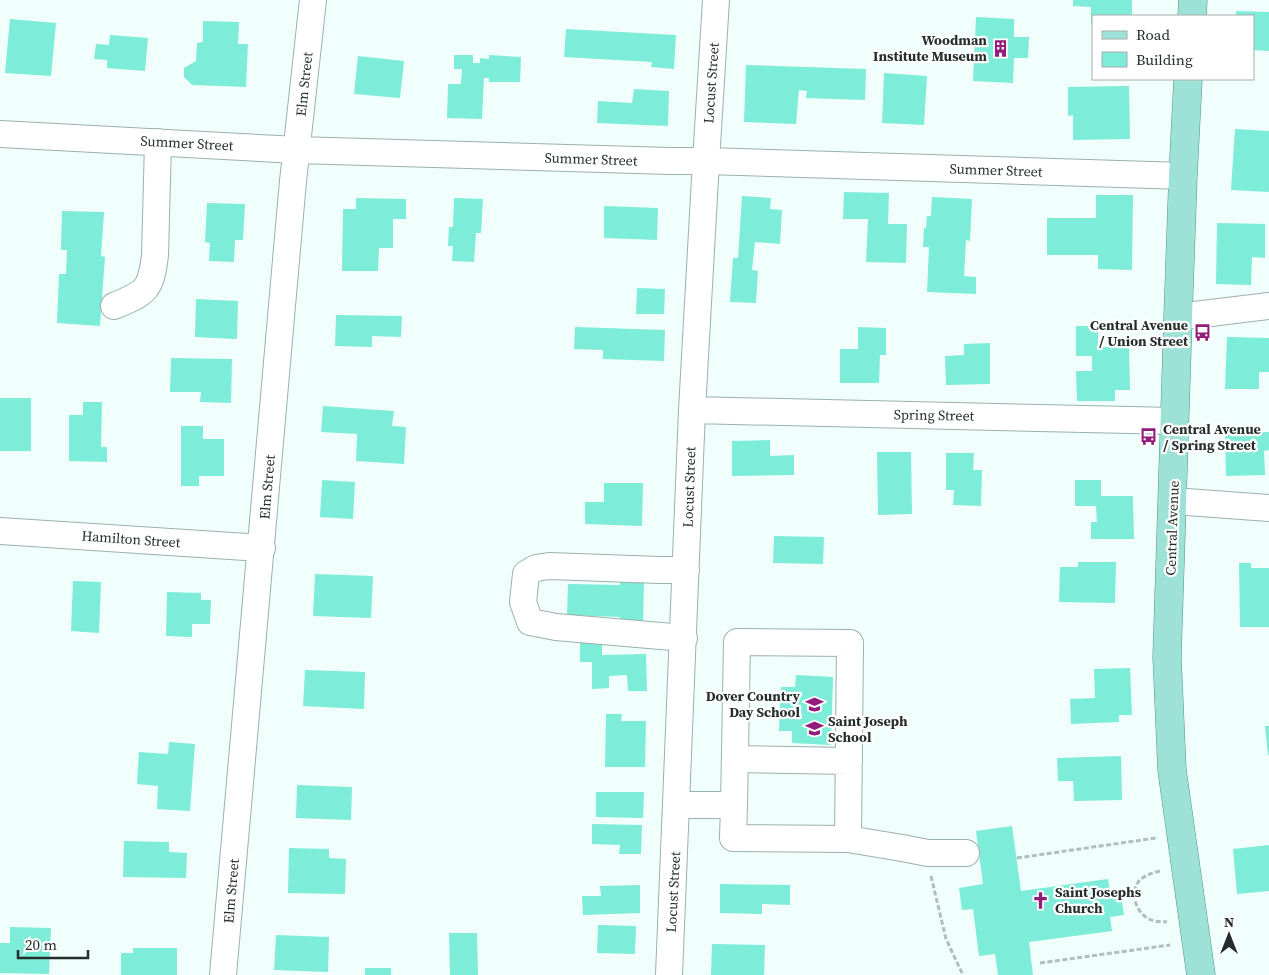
<svg xmlns="http://www.w3.org/2000/svg" width="1269" height="975" font-family="'Source Serif 4',serif">
	<style>
		.building { fill: #7decd9 }
		.lines { fill: none; stroke-linecap: round; stroke-linejoin: round }
		.minor-casing { stroke: #9ab1ac; stroke-width: 28 }
		.major-casing { stroke: #4a978a; stroke-width: 29 }
		.path { stroke: #b1beba; stroke-width: 3; stroke-dasharray: 5 2.5; stroke-linecap: butt }
		.minor { stroke: #fff; stroke-width: 26 }
		.major { stroke: #9ee2d7; stroke-width: 28 }
		.labels { text-anchor: middle; dominant-baseline: central; stroke-width: 4.5; stroke-linejoin: round; paint-order: stroke }
		.poi-label { font-size: 14px; font-weight: bold; fill: #252e2c; stroke: #fff; text-anchor: end }
		.street-label { font-size: 14px; fill: #252e2c; stroke: #fff }
	</style>
	<rect width="100%" height="100%" fill="#f0fffb"/>
	<path class="building" d="M1073,0H1132V16H1093V23H1091V7L1073,6Z
		M1236,11L1269,12V51L1253,50V16H1236Z
		M976,17L1014,19V37H1029L1028,58H1014L1013,83L973,81Z
		M10,19L56,23L51,76L5,73Z
		M203,21L239,22L238,44H248L246,87L192,85L184,77V68L196,61L197,43L203,42Z
		M566,29L676,35L674,69L651,67L652,62L564,57Z
		M110,35L148,38L145,71L107,68V60L94,59L96,44L109,45Z
		M454,55H473V63H480V58L489,59V55L521,57L520,82H489V78H484L482,119L447,118L448,84H461L462,69H454Z
		M358,56L404,61L400,98L354,94Z
		M746,65L866,69L865,100L806,98L807,91L799,90L796,124L744,122Z
		M884,73L927,76L924,125L882,123Z
		M1129,86L1130,139L1073,140V115L1068,116V87Z
		M634,89L669,91L668,126L597,123L598,101L632,103Z
		M1235,129L1269,131V192L1231,190Z
		M844,192L889,193L888,224H907L906,263L866,262L868,219H843Z
		M1096,195H1133L1132,270L1098,269V255H1047V218H1096Z
		M742,196L771,198L770,209L782,210L780,244L755,242L752,270L758,271L756,303L730,302L733,258H738Z
		M932,197L972,199L970,241L966,240L964,276L976,277V294L927,292L929,247H923L924,228H926L927,216H931Z
		M356,198L406,199V219H393V248H379L378,271H342L343,209H356Z
		M454,198L483,199L481,233H476L474,262L452,261L453,246H448L449,227H453Z
		M207,203L245,204L243,240H235L234,262L209,261L210,243L205,242Z
		M604,206L658,208L657,240L604,238Z
		M62,211L104,212L101,256L105,257L100,326L57,323L59,274H66L67,250H61Z
		M1217,223L1265,224V258L1252,257L1251,285L1216,284Z
		M637,288L665,289L664,314H636Z
		M196,299L238,301L237,339L195,337Z
		M336,315L402,316L401,337L372,336V347L335,346Z
		M1076,326H1098V347H1129L1130,390H1115V401H1077L1076,371H1092V356H1076Z
		M575,327L665,330L664,361L603,359V350L574,349Z
		M858,327L886,328V355H880L879,383H840V349H858Z
		M1227,337L1269,338V372H1259V389H1225Z
		M990,343V384L946,385L945,356L964,355V344Z
		M171,358L232,359L231,403L200,402L201,392H170Z
		M0,398H31V451H0Z
		M83,402H102L101,447H107V462L69,461V415H83Z
		M323,406L394,411L392,426L406,427L404,464L356,461L357,434L321,432Z
		M181,426H203V439H224V476H199V486H181Z
		M1269,432V450L1264,451L1265,475L1226,476L1225,433Z
		M770,440V456L794,455V475L732,476V441Z
		M877,452H911L912,514L878,515Z
		M946,453H974L973,470H982L981,506L953,505L954,490H946Z
		M322,480L355,482L353,519L320,517Z
		M1075,480H1101V496H1133L1134,539H1091V522H1097L1096,506H1075Z
		M604,483H643L642,526L585,524V502H604Z
		M774,536L824,537L823,564L773,563Z
		M1078,562H1116L1115,603L1059,602L1060,567H1078Z
		M1239,563H1251V568H1269V627H1240Z
		M315,574L373,576L371,618L313,616Z
		M620,580L644,581L643,624H620V617L567,615L568,584L620,585Z
		M73,581L101,582L99,633L71,631Z
		M167,592L201,593V600H211L210,624H192V637L166,636Z
		M580,642H602V655L646,654L647,691H628L627,675L609,676V688L592,689V662H580Z
		M1130,668L1132,715H1119V722L1071,724L1070,699L1095,698L1094,669Z
		M305,670L365,672L364,709L303,706Z
		M796,675L833,677L831,745L792,743V731H779L781,687H795Z
		M606,714H622L621,721H646L645,767H605Z
		M1265,726H1269V755H1268Z
		M169,742L195,744L190,811L157,809L158,786L137,784L139,752L168,754Z
		M1121,756L1122,800L1074,801L1073,781H1058L1057,758Z
		M297,785L352,787L351,820L296,818Z
		M596,792H644L643,818L596,817Z
		M592,824L642,825L641,854H619L620,845L592,844Z
		M1012,826L1021,891L1108,879L1110,892L1120,890L1124,915L1110,917L1112,931L1029,942L1033,975H998L995,954L979,956L973,909L962,910L959,888L983,884L976,831Z
		M124,841L169,842V852L187,853L186,878L123,877Z
		M1269,845V891L1237,894L1233,849Z
		M289,848L329,849V858L346,859L345,894L288,893Z
		M720,884L790,885V905L762,904V914L720,913Z
		M640,885V913L583,915L582,896H601L600,886Z
		M598,925L636,926L635,954L597,953Z
		M10,927L51,928L49,974L0,973V943H10Z
		M449,933H477L478,975H450Z
		M276,935L329,937L328,972L274,970Z
		M712,944L765,945L764,975H711Z
		M133,948H177V975H121V953H133Z
		M365,968H391V975H365Z"/>
	<g class="lines">
		<defs>
			<path id="minor" d="M0,134L297,150L670,161H706L1183,176
				M114,306C146,293 151,290 155,255L158,142
				M1178,317L1269,306
				M692,410L1175,421
				M1173,501L1269,508
				M0,531L262,548
				M684,638L556,627L530,622L523,602L526,574L536,568L549,566L660,570H686
				M735,759L849,761
				M677,805H734L737,642L850,643L848,839L733,838L734,805
				M848,839L902,848L928,853H966
				M223,975L293,181L313,0
				M669,975L692,410L706,161L716,0"/>
			<path id="major" d="M1192,16L1193,0
				M1188,79L1183,176L1178,317L1167,657L1172,770L1201,975"/>
		</defs>
		<use href="#minor" class="minor-casing"/>
		<use href="#major" class="major-casing"/>
		<path class="path" d="M1017,858L1156,838
			M1160,871C1152,873 1145,875 1139,881C1128,895 1138,918 1155,921C1159,922 1163,921 1167,922
			M931,876L946,939L963,975
			M1040,963L1170,945"/>
		<use href="#minor" class="minor"/>
		<use href="#major" class="major"/>
	</g>
	<defs>
		<symbol id="building-bare" viewBox="-9 -9 18 18"><path d="M-4-6H4V6H1V3H-1V6H-4ZM-2.5-4.3h1.7v1.8h-1.7ZM.8-4.3h1.7v1.8H.8ZM-2.5-1h1.7V.8h-1.7ZM.8-1h1.7V.8H.8Z" fill="#931c7a" stroke="#fff" stroke-width="2.5" paint-order="stroke"/></symbol>
		<symbol id="bus-bare" viewBox="-9 -9 18 18"><path d="M-5-6H5V4H4V6H2V4H-2V6H-4V4H-5ZM-3.5-4V0h7V-4ZM-3.5 1.2v1.5H-2V1.2ZM2 1.2v1.5H3.5V1.2Z" fill="#931c7a" stroke="#fff" stroke-width="2.5" paint-order="stroke"/></symbol>
		<symbol id="school-bare" viewBox="-9 -9 18 18"><path d="M0-5L7-2L0 1L-7-2ZM-4 1L0 2.5L4 1V4Q0 6-4 4Z" fill="#931c7a" stroke="#fff" stroke-width="2.5" paint-order="stroke"/></symbol>
		<symbol id="church-bare" viewBox="-9 -9 18 18"><path d="M-1.2-6h2.4v3.5h3.3v2.4h-3.3V6h-2.4V-.1h-3.3v-2.4h3.3Z" fill="#931c7a" stroke="#fff" stroke-width="2.5" paint-order="stroke"/></symbol>
	</defs>
	<g fill-rule="evenodd">
		<use href="#building-bare" x="988" y="36" width="25" height="25"/>
		<use href="#bus-bare" x="1190" y="320" width="25" height="25"/>
		<use href="#bus-bare" x="1136" y="424" width="25" height="25"/>
		<use href="#school-bare" x="802" y="692" width="25" height="25"/>
		<use href="#school-bare" x="802" y="716" width="25" height="25"/>
		<use href="#church-bare" x="1028" y="888" width="25" height="25"/>
	</g>
	<g class="labels">
		<g class="poi-label">
			<text x="987" y="40">Woodman<tspan x="987" dy="16">Institute Museum</tspan></text>
			<text x="1188" y="325">Central Avenue<tspan x="1188" dy="16">/ Union Street</tspan></text>
			<text x="1163" y="429" text-anchor="start">Central Avenue<tspan x="1163" dy="16">/ Spring Street</tspan></text>
			<text x="800" y="696">Dover Country<tspan x="800" dy="16">Day School</tspan></text>
			<text x="828" y="721" text-anchor="start">Saint Joseph<tspan x="828" dy="16">School</tspan></text>
			<text x="1055" y="892" text-anchor="start">Saint Josephs<tspan x="1055" dy="16">Church</tspan></text>
		</g>
		<g class="street-label">
			<text transform="translate(711 83) rotate(-86)">Locust Street</text>
			<text transform="translate(304 84) rotate(-84)">Elm Street</text>
			<text transform="translate(187 143) rotate(3)">Summer Street</text>
			<text transform="translate(591 159) rotate(2)">Summer Street</text>
			<text transform="translate(996 170) rotate(2)">Summer Street</text>
			<text transform="translate(934 415) rotate(1)">Spring Street</text>
			<text transform="translate(267 487) rotate(-85)">Elm Street</text>
			<text transform="translate(689 487) rotate(-88)">Locust Street</text>
			<text transform="translate(1172 528) rotate(-88)">Central Avenue</text>
			<text transform="translate(131 539) rotate(4)">Hamilton Street</text>
			<text transform="translate(231 891) rotate(-85)">Elm Street</text>
			<text transform="translate(673 892) rotate(-87)">Locust Street</text>
		</g>
	</g>
	<rect x="1092" y="15" width="162" height="65" fill="#ffffff" stroke="#a8abab"/>
	<rect x="1102" y="31" width="25" height="8" fill="#9ee2d7" stroke="#a8abab"/>
	<text x="1136" y="40" font-size="15" fill="#252e2c">Road</text>
	<rect x="1102" y="52" width="25" height="15" fill="#7decd9" stroke="#a8abab"/>
	<text x="1136" y="65" font-size="15" fill="#252e2c">Building</text>
	<g transform="translate(1229 935)" stroke="#ffffff" stroke-width="4" paint-order="stroke">
	<path d="M0-4L9 19L0 12L-9 19Z" fill="#252e2c"/>
	<text y="-8" font-size="14" font-weight="bold" text-anchor="middle" fill="#252e2c">N</text>
	</g>
	<path d="M18 950v8h70v-8" fill="none" stroke="#252e2c" stroke-width="2.5"/>
	<text x="25" y="950" font-size="15" fill="#252e2c" stroke="#ffffff" stroke-width="4" paint-order="stroke">20 m</text>
</svg>
